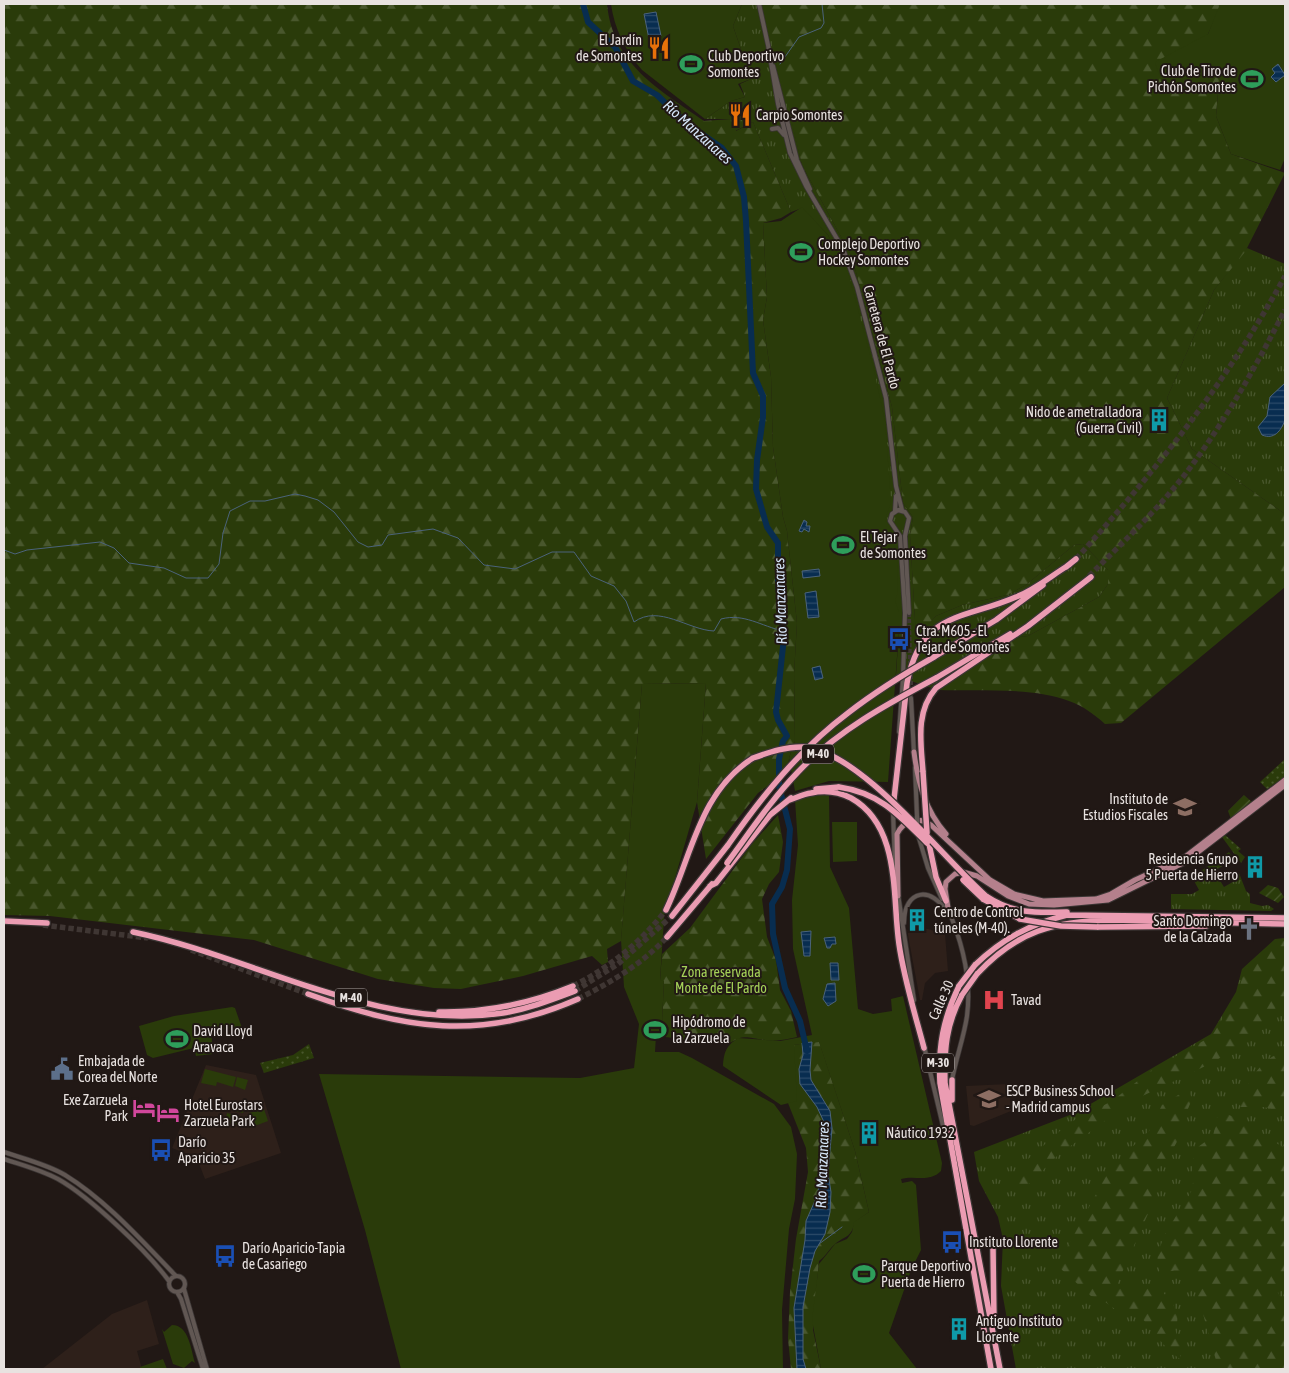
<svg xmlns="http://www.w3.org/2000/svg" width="1289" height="1373" font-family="'Asap Condensed',sans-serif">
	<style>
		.built { fill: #2e201a }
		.grass { fill: url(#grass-tufts) }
		.forest { fill: url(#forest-firs) }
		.park { fill: url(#park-dots) }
		.garden { fill: url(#garden-furrows) }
		.pitch { fill: #2a3b0a }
		.water { fill: url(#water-rules); stroke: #4b637b }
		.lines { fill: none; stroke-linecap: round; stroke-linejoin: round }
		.stream { stroke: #4b637b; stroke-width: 1 }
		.river { stroke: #082d50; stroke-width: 6 }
		.minor-tunnel { stroke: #3f3633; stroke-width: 4; stroke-dasharray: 4 2; stroke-linecap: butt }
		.highway-tunnel { stroke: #3f3633; stroke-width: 5.5; stroke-dasharray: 5.5 3; stroke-linecap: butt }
		.minor-casing { stroke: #3b3534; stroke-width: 5.5 }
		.major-casing { stroke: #3b3534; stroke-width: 7 }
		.highway-casing { stroke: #3b3534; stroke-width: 8 }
		.minor { stroke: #615753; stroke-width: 4 }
		.major { stroke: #b4808c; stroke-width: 5 }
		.highway { stroke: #eb9cb2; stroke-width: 5.5 }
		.minor-bridge-casing { stroke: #3b3534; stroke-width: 5.5; stroke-linecap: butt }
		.highway-bridge-casing { stroke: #3b3534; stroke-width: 8; stroke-linecap: butt }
		.minor-bridge { stroke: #615753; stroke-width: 4 }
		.highway-bridge { stroke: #eb9cb2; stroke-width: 5.5 }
		.labels { text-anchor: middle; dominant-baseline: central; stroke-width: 4; stroke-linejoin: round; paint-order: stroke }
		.shield { fill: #211815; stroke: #aca5a3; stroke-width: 1 }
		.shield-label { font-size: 12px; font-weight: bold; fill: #e8e2e0 }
		.poi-label { font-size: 14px; fill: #e8e2e0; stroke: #211815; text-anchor: start }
		.street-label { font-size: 14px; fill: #e8e2e0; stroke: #211815 }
		.park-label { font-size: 14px; fill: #a4d158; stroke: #211815 }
		.water-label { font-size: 15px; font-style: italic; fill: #d6e6f9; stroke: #211815 }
	</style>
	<defs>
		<pattern id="grass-tufts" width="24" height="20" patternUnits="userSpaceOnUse" patternTransform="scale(1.25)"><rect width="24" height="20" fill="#2a3b0a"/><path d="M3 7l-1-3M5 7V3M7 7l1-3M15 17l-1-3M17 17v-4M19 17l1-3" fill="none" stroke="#49572d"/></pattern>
		<pattern id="forest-firs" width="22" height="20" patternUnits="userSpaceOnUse" patternTransform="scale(1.25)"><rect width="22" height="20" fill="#2a3b0a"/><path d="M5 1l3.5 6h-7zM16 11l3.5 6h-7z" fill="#49572d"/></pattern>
		<pattern id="park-dots" width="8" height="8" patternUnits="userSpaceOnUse" patternTransform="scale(1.25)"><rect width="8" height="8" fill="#2a3b0a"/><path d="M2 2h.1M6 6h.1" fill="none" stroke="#49572d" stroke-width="1.8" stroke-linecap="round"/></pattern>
		<pattern id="garden-furrows" width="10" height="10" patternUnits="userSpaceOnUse" patternTransform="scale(1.25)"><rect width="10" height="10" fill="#2a3b0a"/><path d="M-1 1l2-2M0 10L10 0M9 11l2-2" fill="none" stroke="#49572d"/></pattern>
		<pattern id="water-rules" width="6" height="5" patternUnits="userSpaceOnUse" patternTransform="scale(1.25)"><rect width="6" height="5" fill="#082d50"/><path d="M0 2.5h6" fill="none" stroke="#2c4b69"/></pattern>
	</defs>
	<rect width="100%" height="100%" fill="#211815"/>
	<path class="built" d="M908,911L921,913V927L945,934L948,971L935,973L925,983L922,1000H920L908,935Z
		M206,1065L256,1075L281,1153L205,1179L198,1161L190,1155L172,1148Z
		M1009,1084L1011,1111L974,1126L970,1125L966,1086Z
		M147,1300L159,1344L137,1351L142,1369H42L112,1314Z"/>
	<path class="grass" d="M742,4H764L776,39L778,61L802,165L852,257L892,407L903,503L913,517L910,535L916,637L936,616L962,605L1007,595L1026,585L1074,545L1083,544L1108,570V584L1099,597L1028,636L1020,637L1005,648L1003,646L938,690L896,676L899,629L884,616L849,278L828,235L802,208L791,212L753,122L735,131L731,119H705L731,101L745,97L740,84L751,79L733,26Z
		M1247,248L1285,264V514L1192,449L1167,398L1214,290Z
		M1229,852L1234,859L1214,871L1224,887L1238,879L1236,875L1239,873L1246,891L1250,894V903L1262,906L1268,905L1274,909L1271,911L1171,909V894H1192L1199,890L1192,877Z
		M1285,938V1369H1016L1001,1286L1003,1239L998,1217L979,1181L974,1152L1075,1113L1211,1034L1236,992L1242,969L1275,939Z"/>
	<path class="forest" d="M4,4H607C613,65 659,89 704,121L731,119L736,131L753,122L791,212L781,218L763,223L767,297L763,320L771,377L773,447L783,517L787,531L797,623L794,674L795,741L789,758L788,771L758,793L706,859L697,802L706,683L642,684L621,941L607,949L608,962L602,965L592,956L523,976L475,986L461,989L434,988L378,979L254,940L50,916L4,915Z
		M763,4L1221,5L1208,34L1164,90L1220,68L1216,116L1231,154L1285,173L1245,252L1214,290L1167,398L1192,449L1285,514V587L1121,723L1105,724C1094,714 1083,706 1069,701C1034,687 976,691 938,690L1003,645L1005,647L1020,637L1028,636L1099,597L1108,584V570L1083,544L1074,545L1026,585L1007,595L962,605L936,616L916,638L910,535L913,517L903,503L892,407L852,257L802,165Z
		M778,815L783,842L779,872L769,884L762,899L767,937L776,960L780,990L791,1011L797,1037C787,1039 776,1042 765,1040C747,1038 744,1033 727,1045L709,1040L688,1044L662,1022L664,981H660L662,954L690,928L752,844Z
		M1276,941H1285V1000C1269,1013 1258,1031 1241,1044C1214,1065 1169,1083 1138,1098L1137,1097L1057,1156L1017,1196L1009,1176L1069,1123L1112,1101L1153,1069L1212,1036L1238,993L1244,970Z
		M819,1041L855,1151L869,1212L855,1222C850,1239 847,1234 835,1244C829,1249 826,1256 819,1261L813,1330L821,1369H791L788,1339L790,1292L796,1239L808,1172L806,1148L788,1103L794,1045Z
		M1285,1047V1113L1264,1107H1240C1242,1091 1253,1073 1266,1061C1272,1056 1280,1054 1285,1047Z
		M1188,1089L1192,1099L1185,1116L1182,1133L1166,1161L1155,1171L1151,1207L1117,1284L1130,1289L1158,1287C1169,1299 1183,1311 1175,1329L1180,1345V1359C1163,1348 1152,1328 1137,1313L1119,1312L1101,1299L1091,1296L1061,1269L1060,1260L1100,1187L1102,1177L1117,1165L1128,1151L1149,1131L1162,1105Z
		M1225,1113L1253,1126L1266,1139L1285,1147V1278L1278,1285L1277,1291L1281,1298L1282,1315H1285V1369H1214L1217,1364L1193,1278C1181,1268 1174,1269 1160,1275L1157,1255L1165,1234L1191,1192L1194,1178L1192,1161L1198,1147L1213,1136L1218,1114Z"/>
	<path class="park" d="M1285,759V777L1267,789L1260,782Z
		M1224,834L1241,849L1238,851L1245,857L1241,863L1222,837Z
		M309,1044L314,1058L264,1073L260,1063L293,1055Z"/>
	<path class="garden" d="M1244,795L1253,803L1231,819L1228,811Z
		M1268,885L1278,888L1284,897L1278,903L1259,893Z"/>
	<path class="pitch" d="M611,4H742L733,26L751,79L738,84L745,97L731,101L705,119L642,70C626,52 614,28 611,4Z
		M1220,4H1285V158L1280,170L1231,154L1216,116L1220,68L1164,91L1155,62L1208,34Z
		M802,207L828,235L849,276L873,366L885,421L891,502L885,520L897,537L898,592L895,601L899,612V629L888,782L829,781L795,791L789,758L795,741L794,674L797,623L787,531L783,517L773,447L771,377L763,320L767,297L763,223L781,221Z
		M706,683L697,802L673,885L665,904L660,980L664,981L662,1022L683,1039L656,1036L655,1052H679L692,1058L774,1104L791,1127L797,1154L795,1199L789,1229L782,1310L783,1369H401L365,1230L319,1074L580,1078L634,1068L639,1024L624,987L621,940L642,684Z
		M817,794H829L830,867L849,908L858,1009L873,1014L892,1011L891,999L903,996L942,1163L941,1171C929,1183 915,1175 901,1179L902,1183L912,1181L916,1185L921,1250L911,1270L889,1333L917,1369H821L812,1320L819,1264L835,1244L847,1239L852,1232L854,1222L869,1212L855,1151L819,1042L794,1045L797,1101L781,1105L723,1066C724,1052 726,1046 738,1038L780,1041L812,1035L793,949L792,900L798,845L795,800Z
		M832,822H857V861L833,862Z
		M232,1007L235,1008L242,1028L211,1030L213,1054L196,1056L194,1048L153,1058L147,1055L139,1026L174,1016Z
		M205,1069L236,1077L233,1087L217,1082L216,1086L201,1083Z
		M237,1077L248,1080L245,1090L235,1086Z
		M230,1101L245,1104L243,1113L228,1109Z
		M264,1109L268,1121L249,1128L246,1119L250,1117L249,1113Z
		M227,1113L242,1117L240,1125L225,1122Z
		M172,1325C189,1325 191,1350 195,1363L192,1361L184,1368L173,1364L162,1329L164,1332Z
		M163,1359L167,1369H141L140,1367Z"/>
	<path class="water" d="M656,12L661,36L649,39L644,14Z
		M1278,64L1285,75L1276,82L1271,77L1275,73L1272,69Z
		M1285,383V420C1281,431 1274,440 1262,435L1258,427L1267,416L1270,397Z
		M804,520L807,522L806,526H810L809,532L804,529L802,532L799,531Z
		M819,569L820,576L803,578L802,571Z
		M816,591L819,617L808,618L805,593Z
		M820,666L823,678L815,680L812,668Z
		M811,931L810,956H804L801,932Z
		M835,937L836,944H832L830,948H827L824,938Z
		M830,963H838L839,980H831Z
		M835,983L836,1001L828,1006L823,999L827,984Z
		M812,1042L810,1070L811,1080L830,1111L832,1128L828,1173L831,1192L830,1212L825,1234L815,1251L810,1268L803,1307V1359L806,1369H797L794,1308L805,1240L806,1221L818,1194L824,1122L817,1107L800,1084L799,1069L803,1055L802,1043Z"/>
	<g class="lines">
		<path class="stream" d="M780,64L799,37L821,28L824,23L822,4
			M4,550L15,554L27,550L100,542L114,548L129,563L164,568L186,578H208L219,564L223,533L230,511L250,501H265L295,494L305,496L318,500L334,512L358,542L368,547L382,545L388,535L433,529L458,538L484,565L515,569L552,552H574L591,576L614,586L626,601L634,622C659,604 688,630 714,631L721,619C744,613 761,626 783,631
			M819,1244L842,1227"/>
		<path class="river" d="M583,4L588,22L615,47L633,81L657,95L686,123L722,148L736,166L744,197L746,221L753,373L763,396V417L757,460L756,489L767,527L778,543V582L784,637L776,712L778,720L787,736L783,741L779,759V786L790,829L787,870L782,887L772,904L773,934L785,988L800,1021L807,1051"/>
		<path class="minor-tunnel" d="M909,613L910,666
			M911,675V698"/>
		<path class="highway-tunnel" d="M1076,559C1157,469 1227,382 1285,276
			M1089,576C1126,539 1165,503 1195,461C1230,413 1258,362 1285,310
			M43,925L148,938
			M191,950L308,994
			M573,986C610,967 640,943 666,910
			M575,991L618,964L672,916
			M578,999C611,982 641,965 667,937"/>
		<defs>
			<path id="minor" d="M759,4L768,45
				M768,45L778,104L790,153L806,186L843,249L857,287L886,398L896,486L902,510
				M773,66L797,160L810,189
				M772,129L778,128L784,135
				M895,511L896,496
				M911,698L914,753
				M899,732L903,678L905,613L900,536L890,521L892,514L898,510L905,512L909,518L905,536L909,613
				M915,768L917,816
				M893,811L895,867
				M918,835L928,868L942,899
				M898,894L914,1000
				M947,907C962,941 972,978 967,1016C964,1037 956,1058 952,1080
				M904,923C904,889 932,885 948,914
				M924,1046L944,1130
				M4,1152C24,1159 46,1164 65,1175C107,1201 141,1240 175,1275
				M4,1159C22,1165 41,1170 58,1179C90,1197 147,1251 169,1281
				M169 1284a8 8 0 1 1 16 0a8 8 0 1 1-16 0Z
				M184,1289L207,1369
				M177,1292L181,1299L203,1369"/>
			<path id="major" d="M914,752C918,783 925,810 946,834
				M898,896L897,834C904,820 918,816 931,825L990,880L1014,894L1043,901L1096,899L1111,894L1135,880L1185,857L1285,780
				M948,908L945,889L946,882L955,874L963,872L977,876L1008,896L1029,904L1054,905L1108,900L1185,862L1285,785"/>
			<path id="highway" d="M1066,567L1076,559
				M934,657L996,620L1043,585
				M936,678L1010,634
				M923,772C921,743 915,712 936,688L1028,626L1091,577
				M816,789L839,787
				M894,799L907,683C921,611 963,620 1016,597C1035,590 1052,575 1069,565
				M789,800C796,798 803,794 811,793C824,790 839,792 851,798C901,826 892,896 899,944C904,979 915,1014 924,1048
				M928,839L936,877L946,901
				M710,886L716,883L770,815L791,798
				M986,896C1013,914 1036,913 1067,912
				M983,899L1020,919
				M666,910C692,856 699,792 753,758
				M672,916L728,845
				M4,921L47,923
				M1097,927L1206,926
				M133,932C254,957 377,1032 503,1013C528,1009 551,1000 575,991
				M667,937L712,884
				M975,965C1002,939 1030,924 1067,915L1285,918
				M977,974C1017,931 1054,921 1112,920L1285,924
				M959,986C943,1019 938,1047 940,1083L991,1369
				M308,994C405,1029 480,1042 578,999
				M962,995C946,1024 944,1050 945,1083L1000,1369
				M439,1012C486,1013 529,1004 573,986
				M952,1100V1080
				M993,1248L994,1320"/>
		</defs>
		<use href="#minor" class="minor-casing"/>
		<use href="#major" class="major-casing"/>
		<use href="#highway" class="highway-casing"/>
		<use href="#minor" class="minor"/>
		<use href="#major" class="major"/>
		<use href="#highway" class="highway"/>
		<defs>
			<path id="minor-bridge" d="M917,816V825"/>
			<path id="highway-bridge" d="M753,758C770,752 787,746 805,747C862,753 942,857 986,896
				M923,772L927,833
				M839,787C880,793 899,815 927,843
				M728,845C762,796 800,749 848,713C875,692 904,674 934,657
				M727,863C750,832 771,800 798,772C837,731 887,704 936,678
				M963,880L983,899
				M1020,919L1061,926L1097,927
				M959,986L975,965
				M962,995L977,974"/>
		</defs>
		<use href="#minor-bridge" class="minor-bridge-casing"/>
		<use href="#highway-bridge" class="highway-bridge-casing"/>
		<use href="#minor-bridge" class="minor-bridge"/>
		<use href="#highway-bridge" class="highway-bridge"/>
	</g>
	<defs>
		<symbol id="restaurant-bare" viewBox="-9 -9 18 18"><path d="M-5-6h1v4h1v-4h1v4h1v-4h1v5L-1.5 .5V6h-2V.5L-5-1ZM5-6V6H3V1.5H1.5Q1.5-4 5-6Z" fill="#e8710a" stroke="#211815" stroke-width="2.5" paint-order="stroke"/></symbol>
		<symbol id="stadium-bare" viewBox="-9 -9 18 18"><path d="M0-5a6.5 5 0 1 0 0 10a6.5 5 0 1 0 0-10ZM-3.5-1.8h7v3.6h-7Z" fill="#2e9e5b" stroke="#211815" stroke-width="2.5" paint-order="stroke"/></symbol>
		<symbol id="building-bare" viewBox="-9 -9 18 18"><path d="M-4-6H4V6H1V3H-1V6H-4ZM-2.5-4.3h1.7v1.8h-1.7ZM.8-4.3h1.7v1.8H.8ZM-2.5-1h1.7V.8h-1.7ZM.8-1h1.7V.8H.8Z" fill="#0f9aa8" stroke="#211815" stroke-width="2.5" paint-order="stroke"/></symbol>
		<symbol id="bus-bare" viewBox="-9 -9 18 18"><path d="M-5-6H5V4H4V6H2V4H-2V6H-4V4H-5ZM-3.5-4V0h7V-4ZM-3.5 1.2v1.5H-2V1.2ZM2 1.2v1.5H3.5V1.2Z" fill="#1a4fb4" stroke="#211815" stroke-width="2.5" paint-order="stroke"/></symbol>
		<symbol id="university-bare" viewBox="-9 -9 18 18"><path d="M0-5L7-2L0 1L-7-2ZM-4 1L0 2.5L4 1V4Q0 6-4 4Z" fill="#8d6e63" stroke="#211815" stroke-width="2.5" paint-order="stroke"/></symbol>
		<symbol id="church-bare" viewBox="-9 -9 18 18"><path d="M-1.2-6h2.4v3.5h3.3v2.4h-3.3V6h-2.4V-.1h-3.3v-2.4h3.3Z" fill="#6b7280" stroke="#211815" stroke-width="2.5" paint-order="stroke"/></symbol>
		<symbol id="hospital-bare" viewBox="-9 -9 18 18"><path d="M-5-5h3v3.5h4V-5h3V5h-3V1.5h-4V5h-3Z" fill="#e0444e" stroke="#211815" stroke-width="2.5" paint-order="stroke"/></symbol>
		<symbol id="civic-bare" viewBox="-9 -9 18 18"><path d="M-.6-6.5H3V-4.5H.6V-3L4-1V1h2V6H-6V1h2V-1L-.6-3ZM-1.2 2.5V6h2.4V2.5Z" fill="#5c6f8a" stroke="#211815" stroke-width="2.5" paint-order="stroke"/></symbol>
		<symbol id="hotel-bare" viewBox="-9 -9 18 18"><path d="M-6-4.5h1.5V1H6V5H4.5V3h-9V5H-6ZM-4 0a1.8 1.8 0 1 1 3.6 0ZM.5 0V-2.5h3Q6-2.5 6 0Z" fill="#d1479c" stroke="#211815" stroke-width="2.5" paint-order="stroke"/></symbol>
	</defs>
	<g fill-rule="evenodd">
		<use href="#restaurant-bare" x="643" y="32" width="32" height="32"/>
		<use href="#stadium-bare" x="675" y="48" width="32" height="32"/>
		<use href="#stadium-bare" x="1236" y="63" width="32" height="32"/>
		<use href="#restaurant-bare" x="724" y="99" width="32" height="32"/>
		<use href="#stadium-bare" x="785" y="236" width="32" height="32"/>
		<use href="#building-bare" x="1143" y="404" width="32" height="32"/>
		<use href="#stadium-bare" x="827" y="529" width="32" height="32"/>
		<use href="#bus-bare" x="883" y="623" width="32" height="32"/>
		<use href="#university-bare" x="1169" y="791" width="32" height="32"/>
		<use href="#building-bare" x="1239" y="851" width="32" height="32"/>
		<use href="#building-bare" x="901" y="904" width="32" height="32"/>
		<use href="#church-bare" x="1233" y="913" width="32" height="32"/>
		<use href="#hospital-bare" x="978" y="984" width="32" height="32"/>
		<use href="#stadium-bare" x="639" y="1014" width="32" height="32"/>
		<use href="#stadium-bare" x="161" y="1023" width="32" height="32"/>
		<use href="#civic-bare" x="46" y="1053" width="32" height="32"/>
		<use href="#university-bare" x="973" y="1083" width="32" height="32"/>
		<use href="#hotel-bare" x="128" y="1092" width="32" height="32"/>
		<use href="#hotel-bare" x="152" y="1097" width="32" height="32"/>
		<use href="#building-bare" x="853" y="1117" width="32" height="32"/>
		<use href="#bus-bare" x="145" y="1134" width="32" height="32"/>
		<use href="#bus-bare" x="936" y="1226" width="32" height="32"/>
		<use href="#bus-bare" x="209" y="1240" width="32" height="32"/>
		<use href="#stadium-bare" x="848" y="1258" width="32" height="32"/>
		<use href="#building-bare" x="943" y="1313" width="32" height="32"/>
	</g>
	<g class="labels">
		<g class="shield">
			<rect x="802" y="744.5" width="32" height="19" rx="4"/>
			<rect x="335" y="988.5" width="32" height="19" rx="4"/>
			<rect x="922" y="1053.5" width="32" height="19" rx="4"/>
		</g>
		<g class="shield-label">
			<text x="818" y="754">M-40</text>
			<text x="351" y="998">M-40</text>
			<text x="938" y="1063">M-30</text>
		</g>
		<g class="poi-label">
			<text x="642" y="40" text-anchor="end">El Jardín<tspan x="642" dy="16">de Somontes</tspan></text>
			<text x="708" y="56">Club Deportivo<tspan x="708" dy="16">Somontes</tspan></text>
			<text x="1236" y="71" text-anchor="end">Club de Tiro de<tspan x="1236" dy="16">Pichón Somontes</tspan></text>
			<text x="756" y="115">Carpio Somontes</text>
			<text x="818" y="244">Complejo Deportivo<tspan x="818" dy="16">Hockey Somontes</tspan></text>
			<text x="1142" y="412" text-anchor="end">Nido de ametralladora<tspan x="1142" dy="16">(Guerra Civil)</tspan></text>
			<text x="860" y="537">El Tejar<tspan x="860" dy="16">de Somontes</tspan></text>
			<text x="916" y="631">Ctra. M605 - El<tspan x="916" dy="16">Tejar de Somontes</tspan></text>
			<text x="1168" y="799" text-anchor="end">Instituto de<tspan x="1168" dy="16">Estudios Fiscales</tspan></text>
			<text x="1238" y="859" text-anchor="end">Residencia Grupo<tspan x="1238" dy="16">5 Puerta de Hierro</tspan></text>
			<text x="934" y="912">Centro de Control<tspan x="934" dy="16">túneles (M-40).</tspan></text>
			<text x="1232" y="921" text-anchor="end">Santo Domingo<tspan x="1232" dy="16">de la Calzada</tspan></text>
			<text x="1011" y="1000">Tavad</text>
			<text x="672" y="1022">Hipódromo de<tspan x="672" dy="16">la Zarzuela</tspan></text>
			<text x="193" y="1031">David Lloyd<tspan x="193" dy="16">Aravaca</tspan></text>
			<text x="78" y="1061">Embajada de<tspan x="78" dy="16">Corea del Norte</tspan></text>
			<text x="1006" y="1091">ESCP Business School<tspan x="1006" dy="16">- Madrid campus</tspan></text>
			<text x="128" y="1100" text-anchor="end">Exe Zarzuela<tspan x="128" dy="16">Park</tspan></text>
			<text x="184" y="1105">Hotel Eurostars<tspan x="184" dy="16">Zarzuela Park</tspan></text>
			<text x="886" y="1133">Náutico 1932</text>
			<text x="178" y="1142">Darío<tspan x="178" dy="16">Aparicio 35</tspan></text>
			<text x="969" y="1242">Instituto Llorente</text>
			<text x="242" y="1248">Darío Aparicio-Tapia<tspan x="242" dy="16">de Casariego</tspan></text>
			<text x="881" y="1266">Parque Deportivo<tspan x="881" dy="16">Puerta de Hierro</tspan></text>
			<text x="976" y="1321">Antiguo Instituto<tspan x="976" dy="16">Llorente</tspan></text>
		</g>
		<g class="street-label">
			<text transform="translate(882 337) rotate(75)">Carretera de El Pardo</text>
			<text transform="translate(941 1000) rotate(-66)">Calle 30</text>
		</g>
		<g class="park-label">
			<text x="721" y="972">Zona reservada<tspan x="721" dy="16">Monte de El Pardo</tspan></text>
		</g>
		<g class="water-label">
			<text transform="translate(698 132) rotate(42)">Río Manzanares</text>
			<text transform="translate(780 601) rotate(-92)">Río Manzanares</text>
			<text transform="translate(822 1165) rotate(-88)">Río Manzanares</text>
		</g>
	</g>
	<rect width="1289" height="1373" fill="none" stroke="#e8e2e0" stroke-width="10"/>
</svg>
